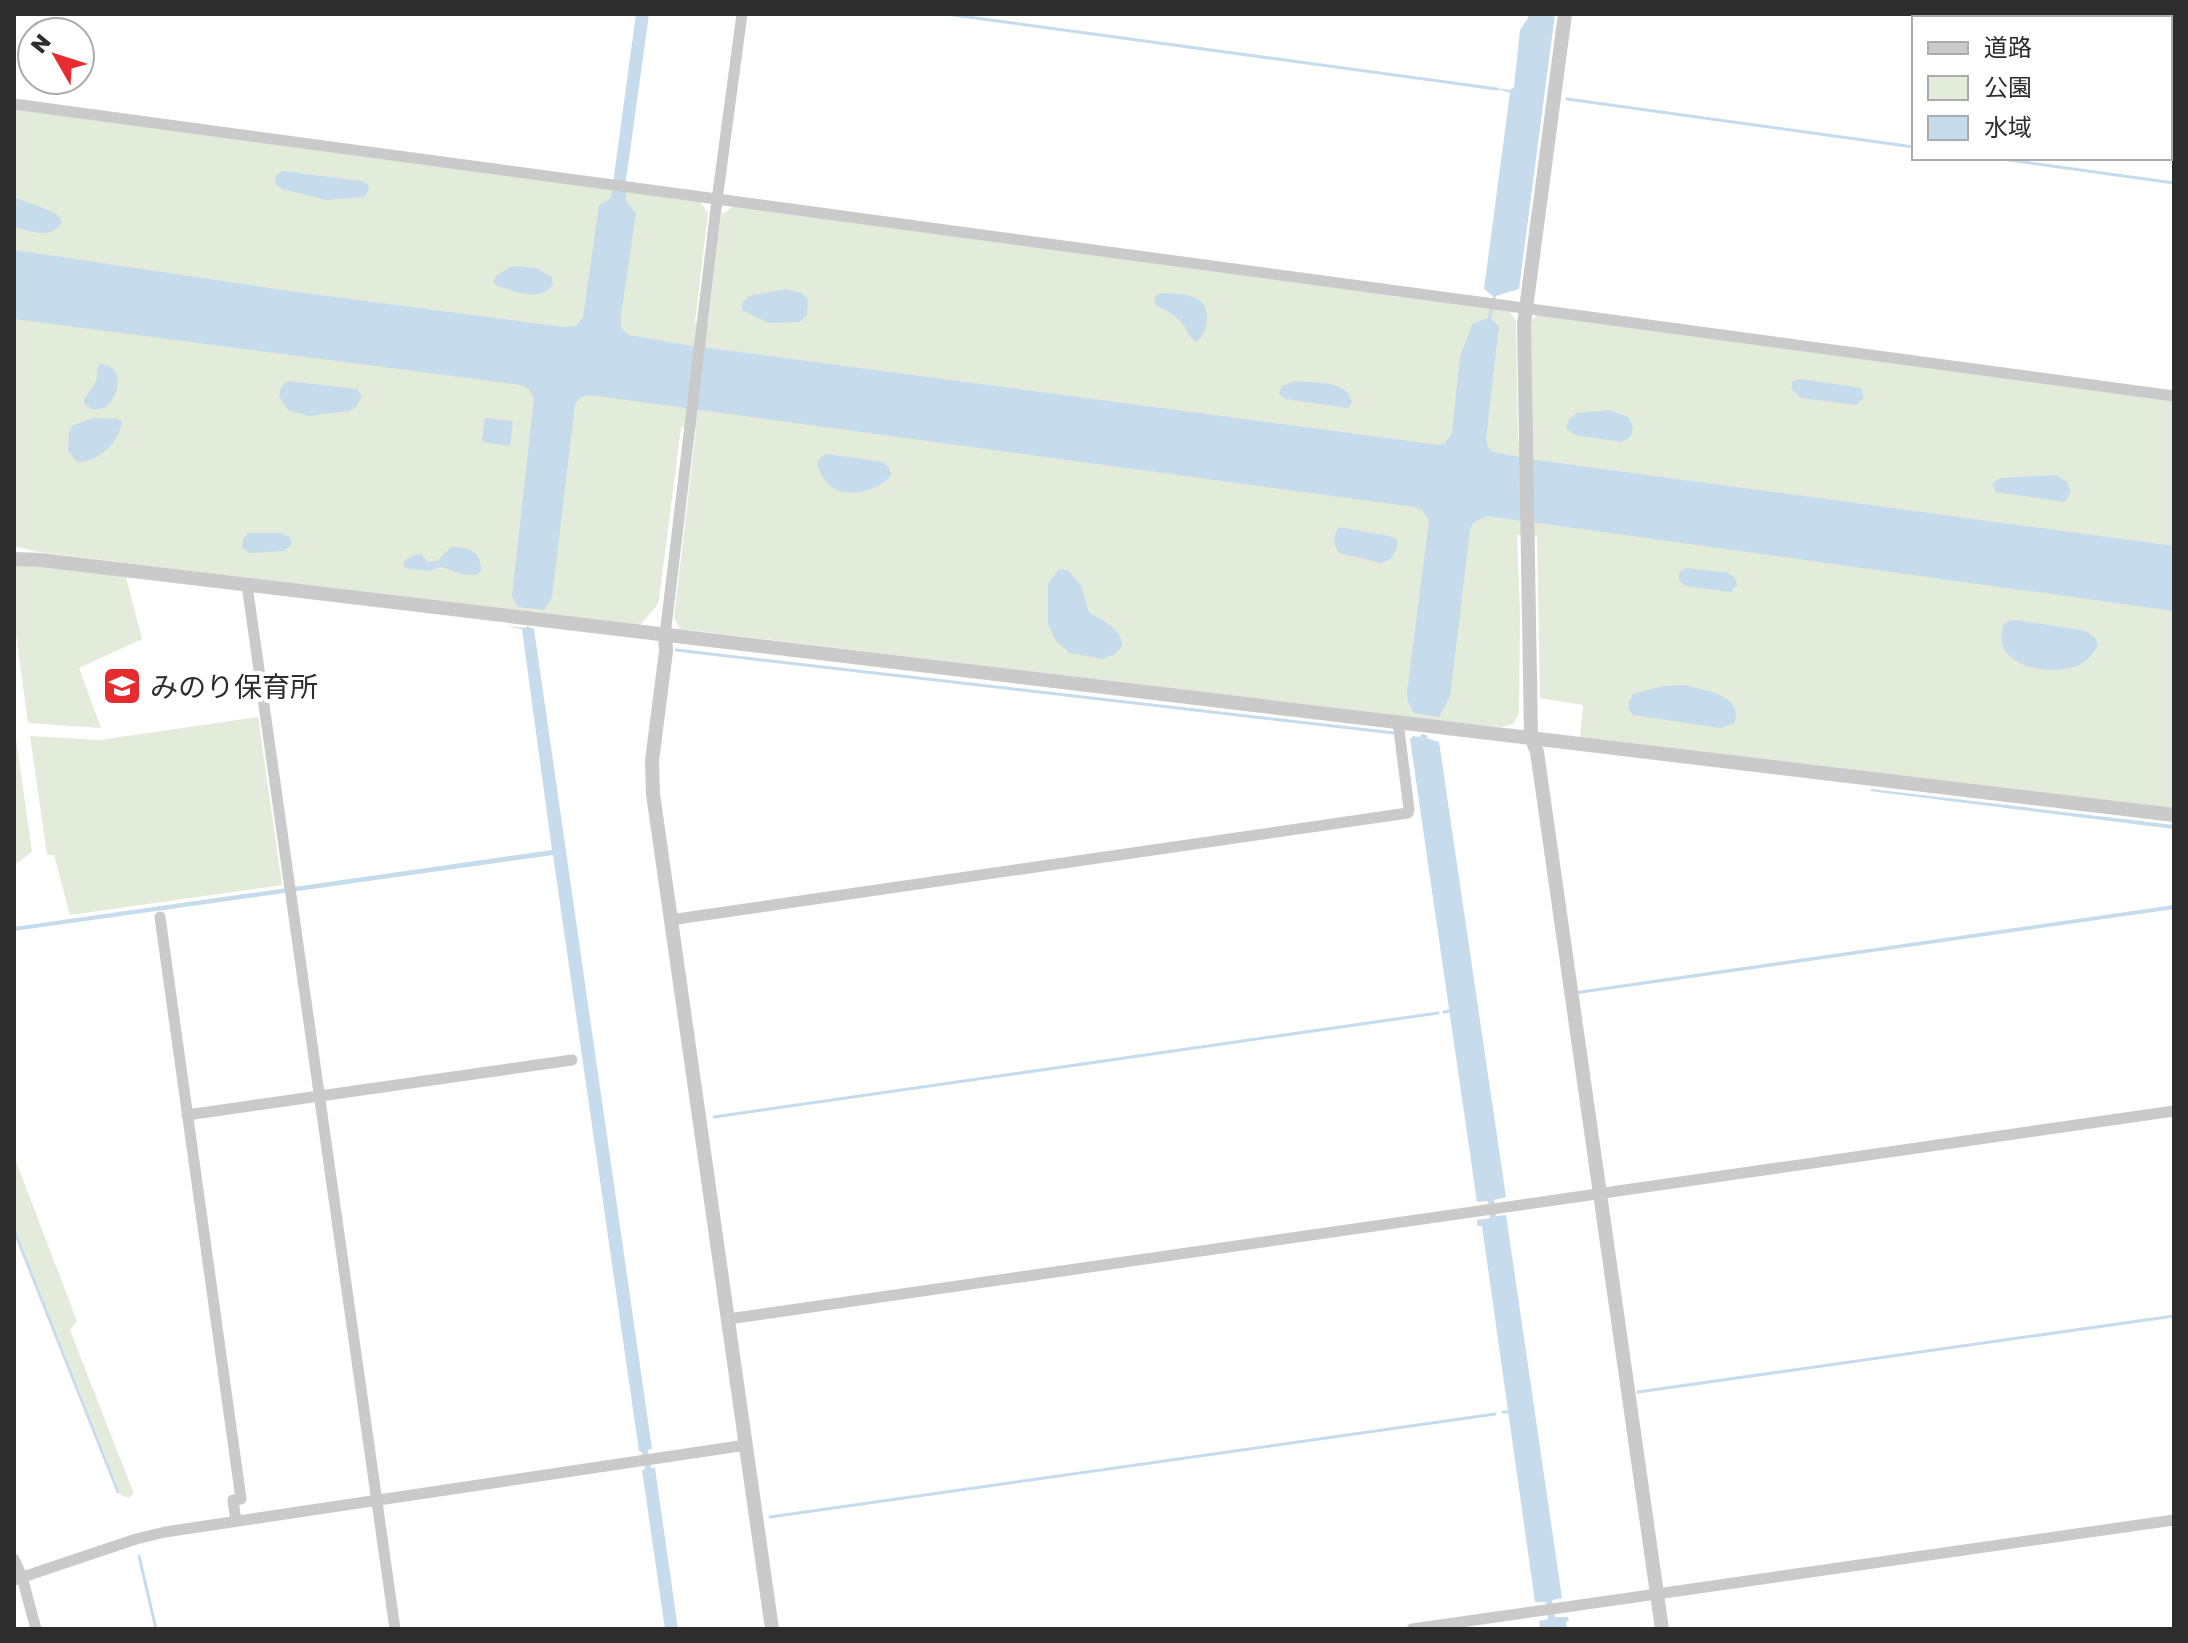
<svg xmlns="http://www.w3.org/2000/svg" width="2188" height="1643" font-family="'Golos Text','Noto Sans JP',sans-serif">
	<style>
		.green { fill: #e3ebda }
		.water { fill: #c6dbec }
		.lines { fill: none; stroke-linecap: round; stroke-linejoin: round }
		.stream { stroke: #c6dbec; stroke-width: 3 }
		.minor { stroke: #cacaca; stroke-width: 11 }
		.tertiary { stroke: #cacaca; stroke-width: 14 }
		.labels { text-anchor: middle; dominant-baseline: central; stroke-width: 8; stroke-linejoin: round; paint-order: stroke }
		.poi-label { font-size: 28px; fill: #2d2d2d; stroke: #fff; text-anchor: start }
	</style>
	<rect width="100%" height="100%" fill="#fff"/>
	<path class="green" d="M14,108L700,202L708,213L695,322L708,325L721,215L734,206L1510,312L1516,321L1518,442L1531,445L1530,322L1537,315L2174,401V809L1580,737L1583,705L1540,698L1537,537L1517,535L1520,615L1519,714L1513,724L1502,727L1397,717L1387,714L680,629L674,617L696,430L681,427L659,600L656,607L640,625L499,610L39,552L14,546Z
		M16,566H50L126,577L142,639L79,668L101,728L28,723L14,620V569Z
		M258,717L282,885L70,915L54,855H47L30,736L100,740Z
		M14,724L32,852L14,865Z
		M14,1156L77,1321L70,1330L134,1494L129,1498L121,1495L14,1226Z"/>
	<path class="water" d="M636,14H649L626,180V201L636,213L620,322L622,329L629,335L686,345L1439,445L1445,443L1452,433L1460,356L1473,323L1488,318L1493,296L1484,289L1510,93L1495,88L1510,90L1514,87L1520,30L1528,18L1527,14H1555L1519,289L1496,296L1491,319L1499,326L1486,439L1488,447L1493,452L1536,460L2174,546V611L1487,516L1473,523L1470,530L1450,697L1439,717L1414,713L1408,702L1407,692L1429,521L1422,510L1414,507L590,395L581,397L575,404L552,598L544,610L518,607L512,596L534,398C531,392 529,388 522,385L14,319V250L289,291L563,327L576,326L583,317L599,205L611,198Z
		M282,171L361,181L368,184L369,190L364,197L326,200L282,189L276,184L275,177Z
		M14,197L55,213L62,222C52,240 31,231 14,227Z
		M513,266L536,268L552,277L553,285C539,303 516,291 497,286L493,281L497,275Z
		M785,289L802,293L808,300L807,315L800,322L768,323L742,310V303L749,296Z
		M1160,293C1178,294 1208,292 1207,318C1206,329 1205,333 1197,342C1189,337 1189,333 1184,326C1177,316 1166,310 1155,305V297Z
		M100,363C101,363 111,367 112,368C123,377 116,402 104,408C101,409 95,409 92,410L84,403C85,393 93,390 96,381C98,373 95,370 100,363Z
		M1801,379L1861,388L1864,398L1856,405L1801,398L1791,389L1793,381Z
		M288,381L357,389L362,396L357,406L349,411L308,416L288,410L279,397L281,387Z
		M1295,381C1313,383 1348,380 1352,402L1348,408L1285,399L1279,393L1282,386Z
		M1608,410L1628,417L1633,426L1631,436L1622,442L1575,435L1566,428L1569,419L1577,413Z
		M94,418L118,419L122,422C119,442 98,463 77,462L68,451L69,431L73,425Z
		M485,418L513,421L510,446L482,442Z
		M827,454L883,462L889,467L891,475C881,489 854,497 837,490C826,485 821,474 817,464L820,458Z
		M2056,475L2067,482L2071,492L2065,502L1996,492L1992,484L2000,478Z
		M1339,527L1393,537L1397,540V548L1391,559L1381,563L1339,553C1333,543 1332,537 1339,527Z
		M248,533H281L291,538V545L284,551L249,553L242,547L243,539Z
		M451,547C468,547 482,551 481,571L477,575H465L441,567L427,571L405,568L403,562L414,555L421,554L428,562L437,561Z
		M1686,568L1729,573L1735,578L1737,585L1731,592L1685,586L1679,580V572Z
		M1059,569L1069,571L1081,586L1089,612C1102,621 1122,628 1122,646L1115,654L1103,659L1070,653L1056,641L1048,624V584Z
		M2016,620L2086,631L2096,639L2098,646C2093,652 2088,661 2081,664C2051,679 1985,666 2005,622Z
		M506,626L526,628L527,626L534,629L652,1449L648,1450L651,1468H655L678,1629H665L642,1470L645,1469L642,1452L639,1451L553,855L14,931V927L552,850L522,629Z
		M1685,685C1703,690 1746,696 1734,723L1721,728L1633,715C1626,707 1628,703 1633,694L1663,686Z
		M1421,734L1427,735V738L1439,742L1506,1197L1494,1200L1496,1216L1506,1215L1562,1598L1552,1600L1555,1617H1568L1569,1621L1566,1622L1567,1629H1540L1539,1621L1548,1619L1546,1602H1535L1482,1226H1477V1220L1490,1218L1488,1201L1477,1202L1410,739L1413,736L1420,737Z
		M1871,789L2174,825V829L1870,791Z
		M2174,905V909L1578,994L1577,991Z"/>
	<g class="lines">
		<path class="stream" d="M946,14L1497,89
			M1567,99L1914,147
			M1995,158L2174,183
			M676,650L1394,733
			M1444,1012L1450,1011
			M714,1117L1438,1013
			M14,1230L118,1492
			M1638,1392L2174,1316
			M1503,1412H1508
			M770,1517L1495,1414
			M139,1556L156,1629"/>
		<path class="minor" d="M14,104L2174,396
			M247,585L395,1629
			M665,635L717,200L742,14
			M160,917L241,1499L233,1500L236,1521
			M670,920L1408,813L1409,809L1398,722
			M187,1115L572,1060
			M728,1319L2174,1111
			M14,1559L22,1577L36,1629
			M14,1580L136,1539L165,1532L746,1445
			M1412,1629L2174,1520"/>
		<path class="tertiary" d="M1565,14L1524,324L1531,737L1537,752L1662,1629
			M14,559L41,560L2174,815
			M665,635L666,651L652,761L653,794L772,1629"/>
	</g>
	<defs>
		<symbol id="school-square" viewBox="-11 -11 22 22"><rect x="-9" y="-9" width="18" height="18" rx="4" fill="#e82b2f" stroke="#fff"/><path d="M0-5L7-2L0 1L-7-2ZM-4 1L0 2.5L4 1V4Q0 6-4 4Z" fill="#fff"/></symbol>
	</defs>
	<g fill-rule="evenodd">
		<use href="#school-square" x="100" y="664" width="44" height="44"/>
	</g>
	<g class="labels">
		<g class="poi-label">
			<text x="150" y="686">みのり保育所</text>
		</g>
	</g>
	<rect width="2188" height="1643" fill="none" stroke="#2d2d2d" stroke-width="32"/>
	<rect x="1912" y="16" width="260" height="144" fill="#ffffff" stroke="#ababab" stroke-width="2"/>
	<rect x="1928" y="42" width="40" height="12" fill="#cacaca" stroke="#ababab" stroke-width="2"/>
	<text x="1984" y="56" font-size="24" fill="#2d2d2d">道路</text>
	<rect x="1928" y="76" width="40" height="24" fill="#e3ebda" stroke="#ababab" stroke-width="2"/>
	<text x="1984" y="96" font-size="24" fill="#2d2d2d">公園</text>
	<rect x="1928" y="116" width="40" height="24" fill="#c6dbec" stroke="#ababab" stroke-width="2"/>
	<text x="1984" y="136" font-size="24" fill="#2d2d2d">水域</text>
	<g transform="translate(56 56) rotate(309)"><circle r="38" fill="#ffffff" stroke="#ababab" stroke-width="2"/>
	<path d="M0-6L14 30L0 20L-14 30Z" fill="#e82b2f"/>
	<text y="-12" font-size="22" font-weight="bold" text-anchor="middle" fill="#2d2d2d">N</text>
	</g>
</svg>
